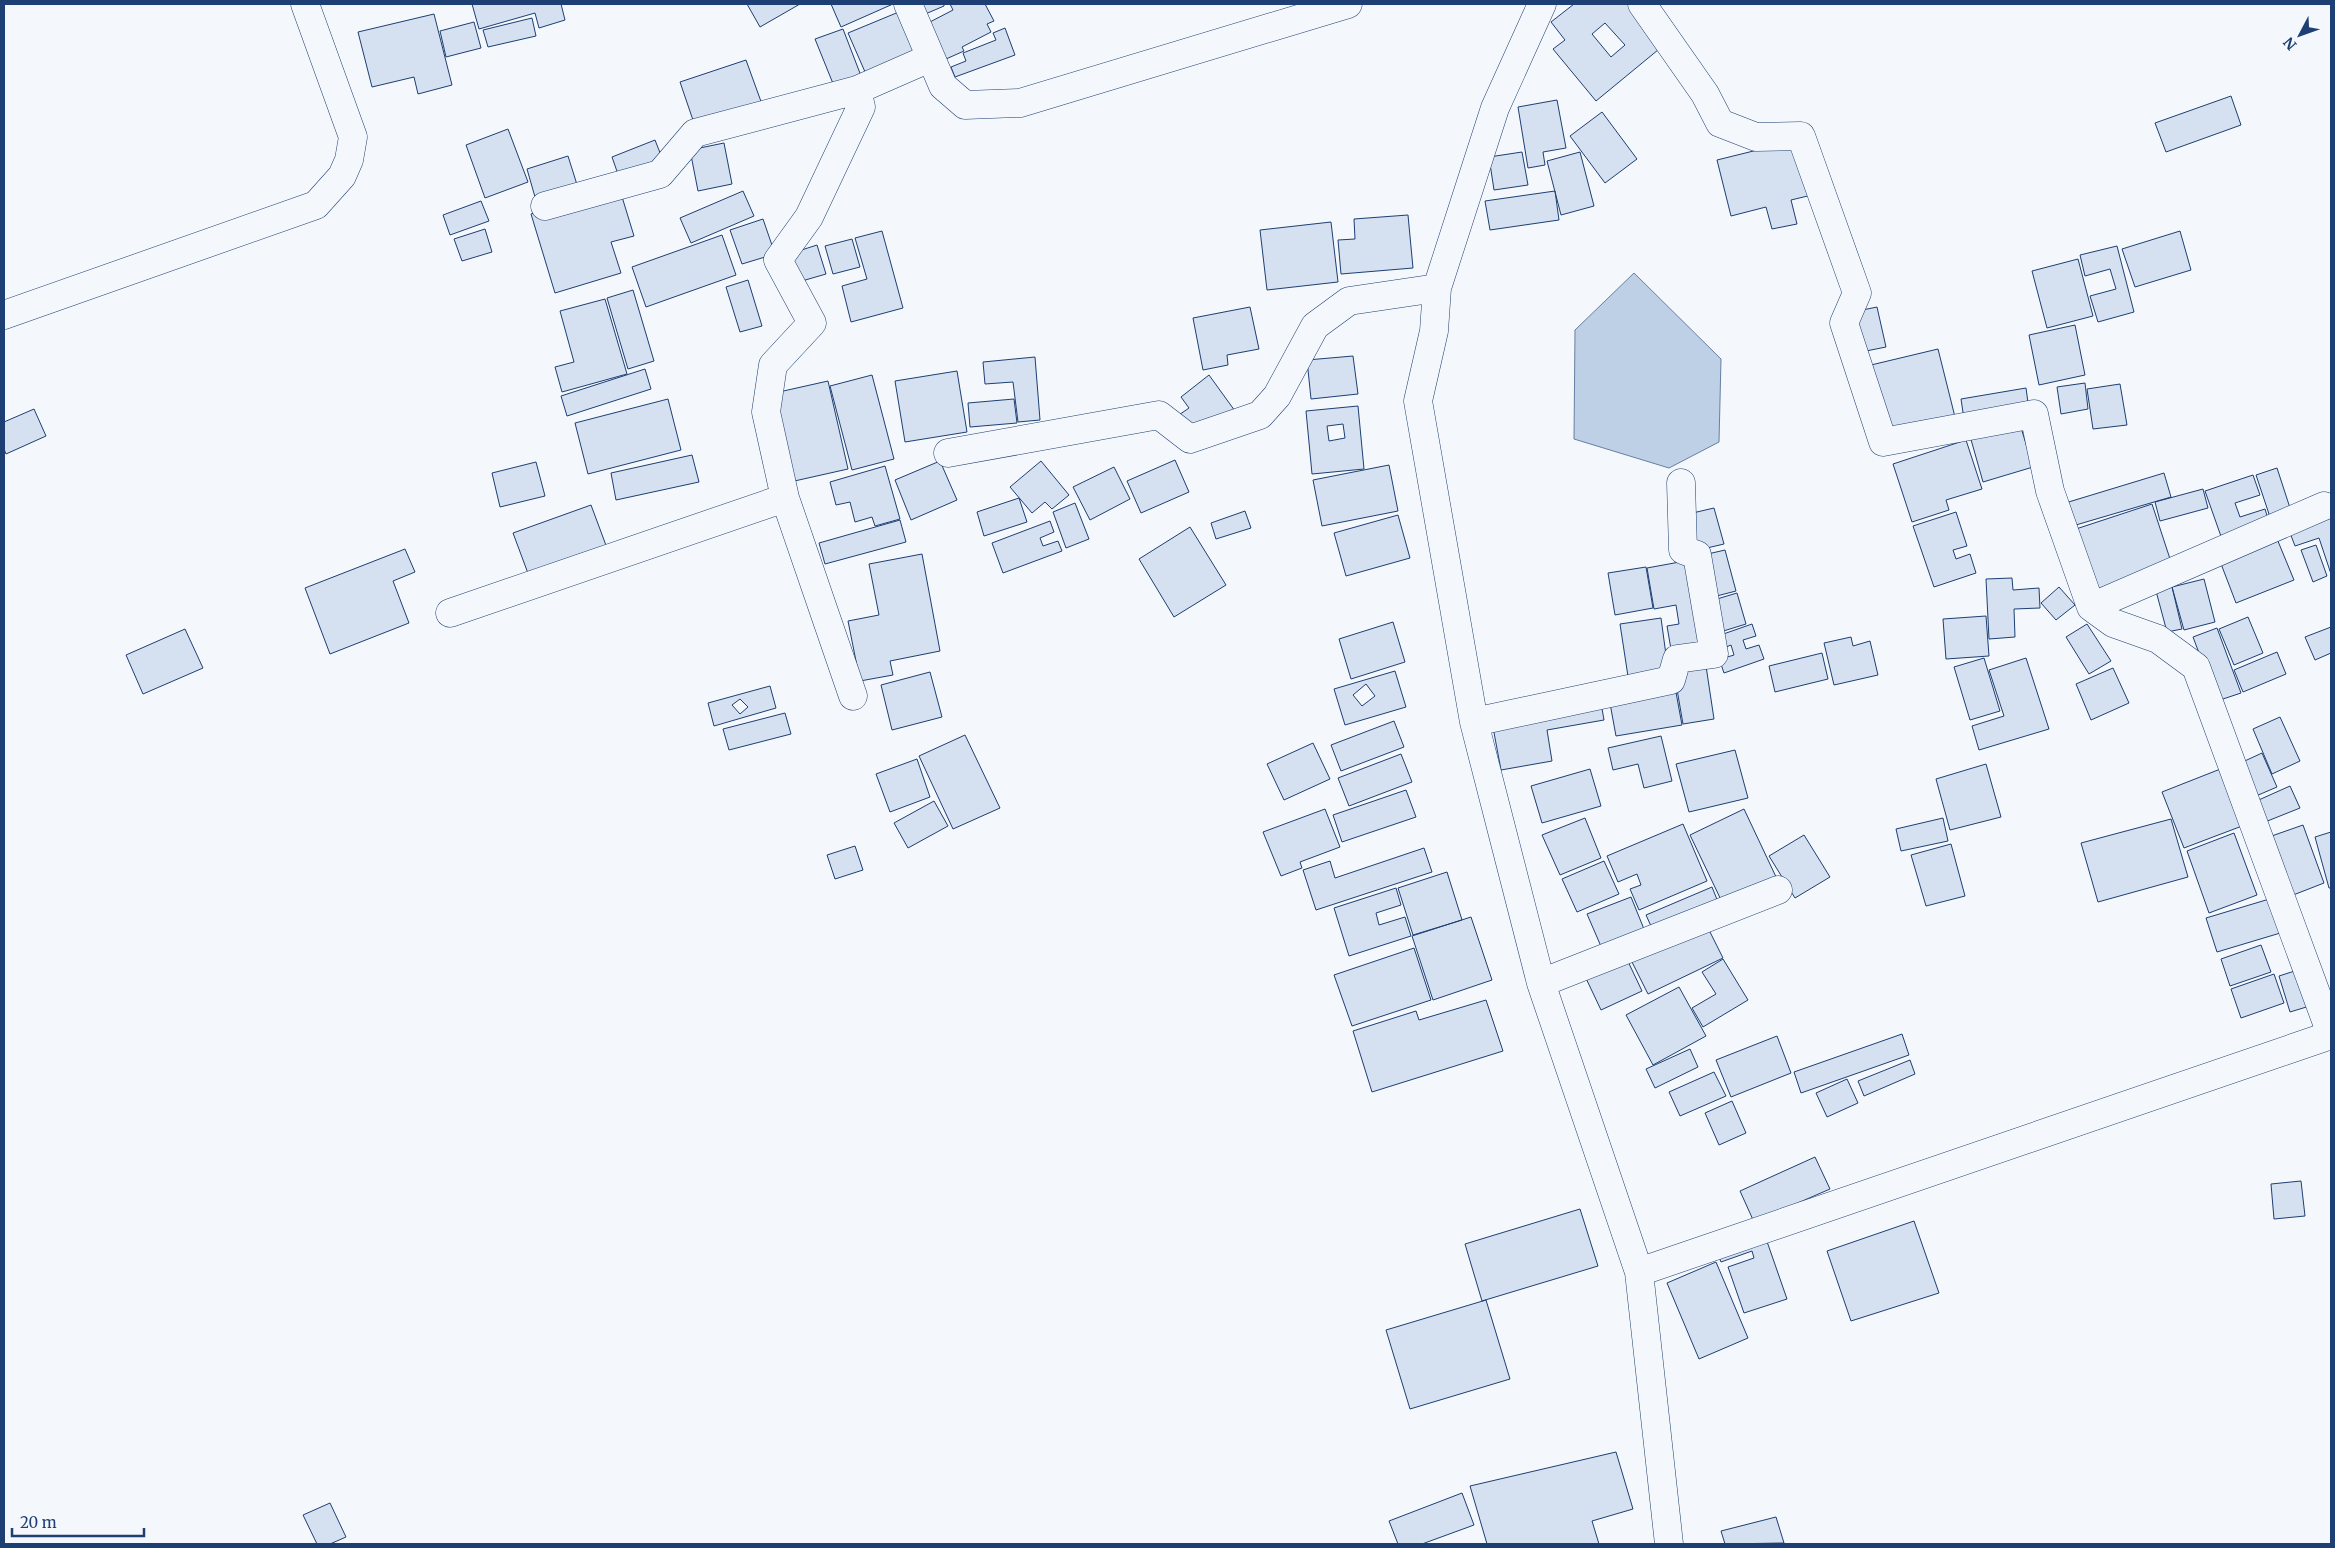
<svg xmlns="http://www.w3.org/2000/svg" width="2335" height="1548" font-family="Merriweather,serif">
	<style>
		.water { fill: #bed0e5; stroke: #687fa3 }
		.building { fill: #d5e0f0; stroke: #1d3f73; fill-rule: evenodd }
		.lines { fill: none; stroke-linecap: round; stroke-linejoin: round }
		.minor-casing { stroke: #1d3f73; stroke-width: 29 }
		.minor { stroke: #f4f7fb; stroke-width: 28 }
	</style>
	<rect width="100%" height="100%" fill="#f4f7fb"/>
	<path class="water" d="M1634,273L1721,359L1719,442L1669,468L1574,439L1575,330Z"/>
	<path class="building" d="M472,4H561L565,20L539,28L535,13L479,29Z
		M747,4H800L760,27Z
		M831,4H893L841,27Z
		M919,4H944V6L923,15Z
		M950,4H985L994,21L987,24L991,32L962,47L964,51L946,59L928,23L953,10Z
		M1574,4H1630L1664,45L1596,101L1553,49L1565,40L1551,22ZM1605,23L1625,45L1611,57L1592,34Z
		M906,9L927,56L869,81L848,33Z
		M434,14L452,85L418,94L414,77L372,87L358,32Z
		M532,18L536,36L488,47L483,30Z
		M474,22L481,48L446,57L440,31Z
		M1005,28L1015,55L955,77L951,67L966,61L963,53L996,40L993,33Z
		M843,29L863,81L836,91L815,39Z
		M746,60L763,107L696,129L680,82Z
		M2231,96L2241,125L2166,152L2155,123Z
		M1557,100L1566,148L1543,152L1545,165L1528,168L1518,107Z
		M1602,112L1637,159L1605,183L1570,136Z
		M508,129L528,182L485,198L466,145Z
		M1802,139L1816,194L1791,200L1797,224L1772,229L1766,207L1731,216L1717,160Z
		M655,140L664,163L620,180L612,157Z
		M724,143L732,184L698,191L690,150Z
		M1522,152L1528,185L1494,190L1489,157Z
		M1580,152L1594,206L1561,215L1547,161Z
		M568,156L579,191L537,204L527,169Z
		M619,187L634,236L611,242L621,273L555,293L531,214Z
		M743,191L754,216L691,243L680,218Z
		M1555,191L1559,220L1490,230L1485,201Z
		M481,201L489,221L450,235L443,215Z
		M1408,215L1413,268L1341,274L1338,240L1355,239L1354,219Z
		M763,219L775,254L742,264L730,230Z
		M1331,222L1338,282L1267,290L1260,230Z
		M485,229L492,252L462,261L454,239Z
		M882,231L903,308L851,322L842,286L867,279L855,238Z
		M2180,231L2191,270L2135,287L2122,249Z
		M722,235L736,275L646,307L632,267Z
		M852,239L860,267L833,274L825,246Z
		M817,245L826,274L795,283L786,255Z
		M2117,246L2134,312L2098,322L2090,296L2116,289L2110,269L2085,276L2080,255Z
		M2078,259L2093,316L2047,328L2032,271Z
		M748,280L762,326L740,332L726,287Z
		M633,290L654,361L628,369L607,298Z
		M605,299L627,374L562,392L555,367L574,362L560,311Z
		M1250,307L1259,349L1227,355L1228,365L1203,370L1193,318Z
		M1877,307L1886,347L1856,353L1848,313Z
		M2075,325L2085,375L2039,385L2029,335Z
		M1938,349L1955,417L1887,433L1871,365Z
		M1353,356L1358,394L1311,399L1307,360Z
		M1035,357L1040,420L1018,422L1013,382L985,384L983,362Z
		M645,369L651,389L567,416L561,396Z
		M957,371L967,432L905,442L895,381Z
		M872,375L894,459L852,470L830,386Z
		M1209,375L1235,411L1190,436L1176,417L1189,408L1181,397Z
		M828,381L848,469L790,482L770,394Z
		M2085,383L2088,409L2061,414L2057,387Z
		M2120,384L2127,425L2093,429L2087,389Z
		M2026,388L2029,410L1964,419L1961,399Z
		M668,399L681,450L588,474L575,423Z
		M1014,399L1017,423L970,427L968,403Z
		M1358,406L1364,469L1312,474L1306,411ZM1343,424L1345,438L1329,441L1327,426Z
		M34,409L46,436L6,454L4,449V422Z
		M2019,421L2033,467L1983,482L1970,436Z
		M1966,440L1982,489L1946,500L1949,510L1912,522L1893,464Z
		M692,455L699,482L616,500L611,473Z
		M1175,460L1189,492L1141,513L1127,481Z
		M940,461L957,500L911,520L895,480Z
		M1041,461L1069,495L1052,509L1045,502L1032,513L1010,487Z
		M536,462L545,496L500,507L492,473Z
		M1389,465L1398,511L1322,526L1313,480Z
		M885,466L900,519L875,526L872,517L855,522L850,502L836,505L830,482Z
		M1114,467L1130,499L1090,520L1073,487Z
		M2277,468L2291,511L2270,517L2256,475Z
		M2164,473L2171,497L2069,527L2062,504Z
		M2253,475L2260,495L2235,503L2240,517L2265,509L2269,522L2223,542L2205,491Z
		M2203,489L2208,508L2160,521L2155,502Z
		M1019,498L1027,522L984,536L977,512Z
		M1075,503L1089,539L1066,548L1053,512Z
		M2152,504L2173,568L2097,594L2076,529Z
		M591,505L607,548L529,576L513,533Z
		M1714,508L1724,544L1694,551L1684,515Z
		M2331,510V574L2319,538L2295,546L2287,525Z
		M1245,511L1251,528L1216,539L1211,523Z
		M1956,512L1967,546L1953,550L1956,559L1970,554L1976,573L1934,587L1913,526Z
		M1398,515L1410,558L1346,576L1334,533Z
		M900,520L906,542L825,564L819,543Z
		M1050,521L1054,532L1040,538L1043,546L1058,541L1062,551L1003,573L992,543Z
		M1190,527L1226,585L1174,617L1139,559Z
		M2275,534L2294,580L2236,603L2218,556Z
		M2316,545L2327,576L2313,582L2301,550Z
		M405,549L415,572L393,581L409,623L330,654L305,588Z
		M1725,550L1736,591L1709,598L1699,556Z
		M922,554L940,651L890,661L893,675L860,681L848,621L879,615L869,564Z
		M1696,559L1712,648L1672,655L1667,626L1679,624L1676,605L1654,609L1647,568Z
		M1646,567L1653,608L1615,615L1608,573Z
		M2012,578L2013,590L2039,588L2040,608L2014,609L2015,637L1989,639L1986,579Z
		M2204,579L2215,622L2184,630L2172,587Z
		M2059,587L2075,605L2056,620L2041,603Z
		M2172,587L2182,629L2167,632L2156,591Z
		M1737,593L1746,624L1717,633L1707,602Z
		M1986,616L1989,656L1946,659L1943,619Z
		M2248,617L2263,653L2234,665L2219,629Z
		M1661,618L1669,677L1629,683L1620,624Z
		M1393,622L1405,662L1351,679L1339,639Z
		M1752,624L1756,636L1743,640L1746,649L1759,645L1764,659L1724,673L1712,638ZM1731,645L1734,655L1724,658L1721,649Z
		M2087,624L2111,661L2089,674L2066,637Z
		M2331,627V653L2315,660L2305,637Z
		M2217,628L2241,693L2217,701L2193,637Z
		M185,629L203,668L143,694L126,655Z
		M1851,637L1853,646L1870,641L1878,675L1834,685L1824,643Z
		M2277,652L2286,674L2243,692L2234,670Z
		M1822,653L1828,679L1775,692L1769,666Z
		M1984,658L2000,711L1970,720L1954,667Z
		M2026,658L2049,729L1979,750L1972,726L2004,716L1989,670Z
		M1706,666L1714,719L1683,724L1674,672Z
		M2113,668L2129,703L2091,720L2076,684Z
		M1395,671L1406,707L1345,725L1334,689ZM1366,684L1375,696L1362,706L1353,695Z
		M930,672L942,717L892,730L881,685Z
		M770,686L776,708L714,726L708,703Z
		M1675,687L1682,725L1616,736L1609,698Z
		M740,699L748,707L740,714L732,705Z
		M1601,703L1604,720L1547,730L1552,761L1501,770L1492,722Z
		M785,713L791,734L729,750L723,729Z
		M2280,717L2300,761L2272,774L2253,729Z
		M1394,721L1404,747L1341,771L1331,745Z
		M965,735L1000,808L953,829L919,756Z
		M1661,736L1672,781L1644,788L1638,764L1613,770L1608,748Z
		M1313,743L1330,779L1284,800L1267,764Z
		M1735,750L1748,798L1689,812L1676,764Z
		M2262,753L2277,787L2249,799L2234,766Z
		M1401,754L1412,782L1349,806L1338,778Z
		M917,759L930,797L890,812L876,774Z
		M1986,764L2001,817L1950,830L1936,779Z
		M2228,766L2250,823L2184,848L2162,792Z
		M1590,769L1601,806L1542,823L1531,786Z
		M2290,786L2300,808L2260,824L2252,803Z
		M1406,790L1416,817L1342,842L1333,815Z
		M934,801L948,826L908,848L894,823Z
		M1325,809L1340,847L1300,862L1302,868L1281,876L1263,832Z
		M1744,809L1777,879L1723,904L1690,835Z
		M1585,818L1601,858L1560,875L1542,835Z
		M1943,818L1948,841L1901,851L1896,829Z
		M2171,819L2188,877L2098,902L2081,843Z
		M1683,824L1707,881L1639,910L1630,889L1641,885L1637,874L1618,882L1607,856Z
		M2303,825L2324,883L2288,897L2266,838Z
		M2331,832V888H2329L2315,837Z
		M2234,833L2257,895L2209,913L2187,851Z
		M1804,835L1830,877L1795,898L1769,856Z
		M1951,844L1965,896L1926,906L1911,855Z
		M855,846L863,870L835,879L827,855Z
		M1424,848L1432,872L1316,910L1303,870L1330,861L1335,878Z
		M1604,861L1619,894L1577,912L1562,879Z
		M1447,872L1462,920L1413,935L1398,888Z
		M1712,887L1720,907L1655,935L1646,915Z
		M1396,888L1401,905L1376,913L1379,925L1405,917L1411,936L1349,956L1334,908Z
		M1631,897L1646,934L1603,951L1587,914Z
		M2276,897L2287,931L2217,952L2206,918Z
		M1471,917L1492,980L1433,1000L1412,936Z
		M1704,920L1723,958L1648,994L1629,956Z
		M2261,945L2271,972L2230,986L2221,959Z
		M1414,948L1431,1000L1352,1026L1334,975Z
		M1624,953L1642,991L1601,1010L1583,972Z
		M1723,959L1748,1000L1703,1027L1692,1008L1716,994L1702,972Z
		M2301,969L2313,1005L2290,1012L2279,976Z
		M2274,974L2284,1003L2241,1018L2231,989Z
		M1679,987L1706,1036L1653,1065L1626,1015Z
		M1486,1000L1503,1051L1372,1092L1353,1031L1416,1011L1419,1020Z
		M1902,1034L1909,1055L1801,1093L1794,1072Z
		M1777,1036L1791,1073L1731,1097L1716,1060Z
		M1690,1049L1698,1067L1655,1088L1646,1069Z
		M1910,1060L1915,1074L1864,1096L1858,1081Z
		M1714,1072L1726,1096L1680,1116L1669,1092Z
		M1847,1079L1858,1103L1827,1117L1816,1093Z
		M1732,1101L1746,1133L1719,1145L1705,1113Z
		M1815,1157L1830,1189L1754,1222L1740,1191Z
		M2301,1181L2305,1216L2274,1219L2271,1184Z
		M1580,1209L1598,1266L1482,1301L1465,1244Z
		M1914,1221L1939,1293L1851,1321L1827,1251Z
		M1763,1230L1787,1299L1744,1313L1728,1267L1754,1258L1752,1251L1721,1262L1715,1247Z
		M1716,1262L1748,1338L1699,1359L1667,1283Z
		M1486,1300L1510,1379L1410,1409L1386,1330Z
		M1616,1452L1633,1509L1592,1521L1599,1544H1487L1470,1486Z
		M1462,1493L1474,1525L1422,1544H1398L1389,1521Z
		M330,1503L346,1537L330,1544H317L303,1515Z
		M1776,1517L1784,1543L1725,1544L1721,1531Z"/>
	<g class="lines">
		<defs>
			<path id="minor" d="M908,4L943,86L965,105L1020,103L1348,4
				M1542,4L1495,108L1437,288L1434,331L1418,401L1474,722L1541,983L1639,1272L1669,1544
				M1642,4L1705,94L1720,123L1756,137L1801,136L1857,293L1844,323L1883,442L2034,414L2050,491L2091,607L2113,623L2158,639L2196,667L2331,1034
				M545,206L660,174L695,133L857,90L930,58
				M4,315L316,205L342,176L349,160L353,137L305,4
				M948,453L1159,415L1190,439L1260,415L1277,396L1315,326L1349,301L1437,288
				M2091,607L2324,506
				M450,613L785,498
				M853,696L785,498L766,412L773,365L812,323L778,260L809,217L861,107L857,90
				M1474,722L1671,680L1677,659L1714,654L1697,555L1683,550L1681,483
				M1541,983L1778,890
				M1639,1272L2331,1035"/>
		</defs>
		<use href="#minor" class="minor-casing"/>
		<use href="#minor" class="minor"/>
	</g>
	<rect width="2335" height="1548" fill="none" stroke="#1d3f73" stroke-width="10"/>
	<g transform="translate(2300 35) rotate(229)" stroke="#f4f7fb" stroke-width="4" paint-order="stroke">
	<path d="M0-4L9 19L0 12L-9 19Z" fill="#1d3f73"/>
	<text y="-8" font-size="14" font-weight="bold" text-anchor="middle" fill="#1d3f73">N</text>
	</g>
	<path d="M12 1528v8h132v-8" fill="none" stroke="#1d3f73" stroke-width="2.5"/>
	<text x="20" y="1528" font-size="15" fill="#1d3f73" stroke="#f4f7fb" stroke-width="4" paint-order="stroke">20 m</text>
</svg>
